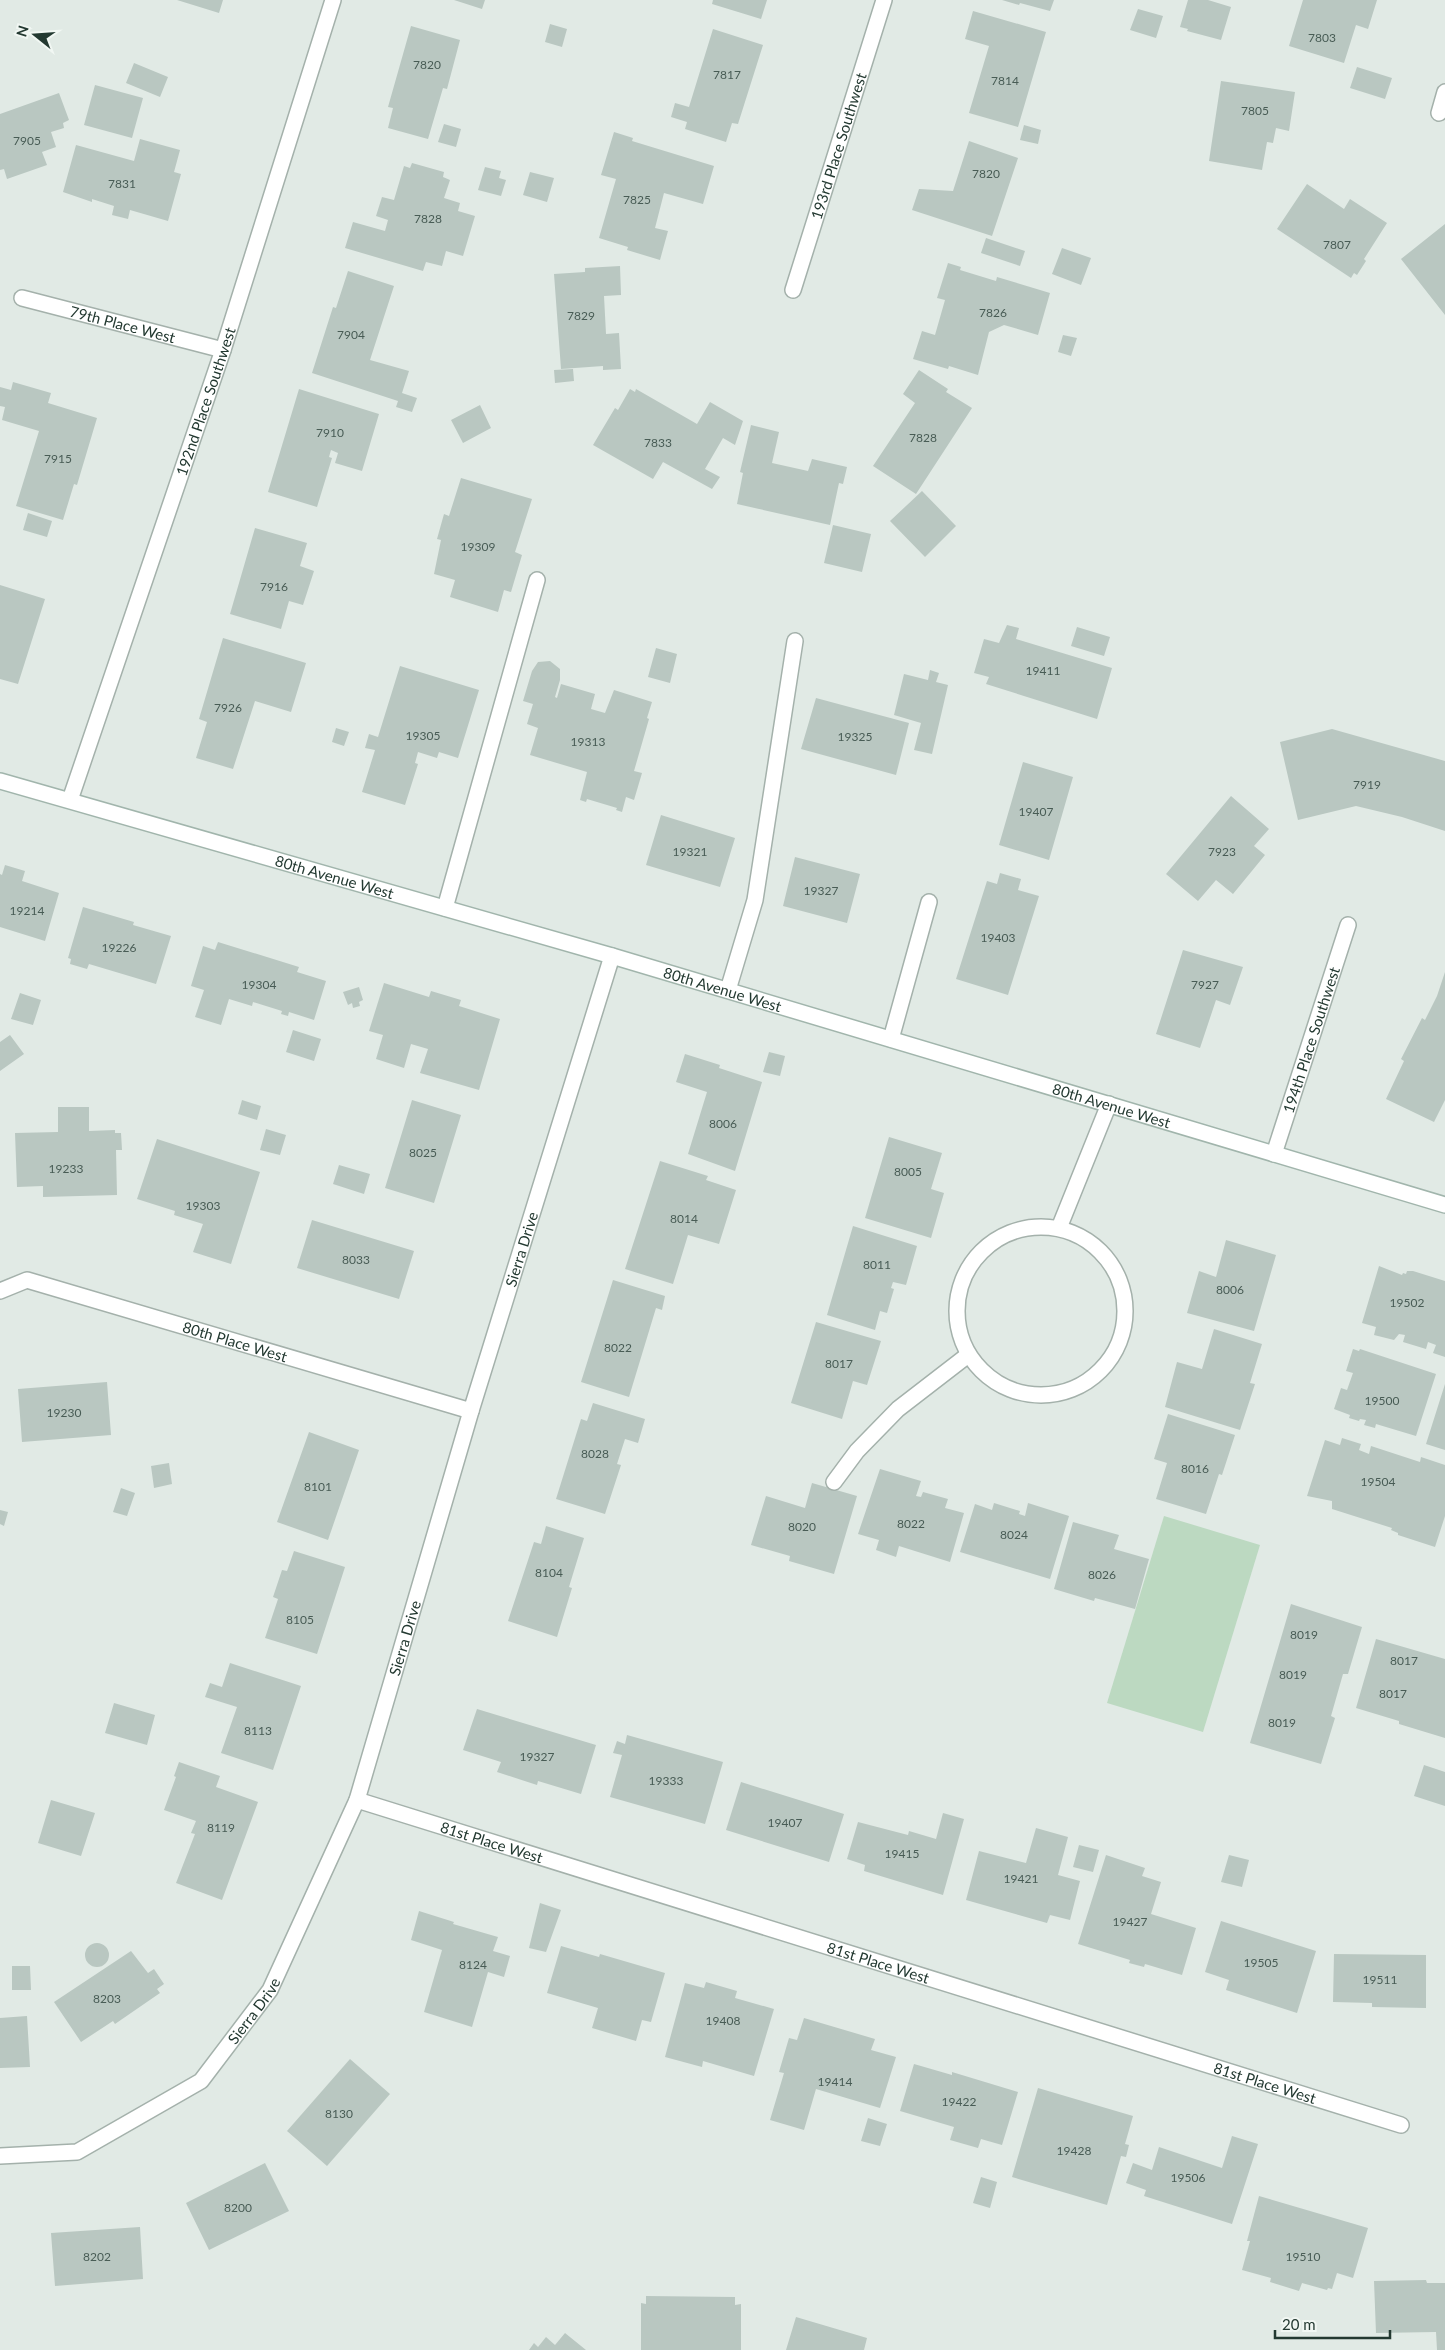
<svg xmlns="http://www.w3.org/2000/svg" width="1445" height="2350" font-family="Lato,sans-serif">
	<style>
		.green { fill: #bcd9c1 }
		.building { fill: #b9c7c1 }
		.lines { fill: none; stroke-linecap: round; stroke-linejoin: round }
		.lane-casing { stroke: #a4b1ab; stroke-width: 18 }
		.street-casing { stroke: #a4b1ab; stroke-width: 18 }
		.secondary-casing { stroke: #a1b5ac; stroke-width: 18 }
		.lane { stroke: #fff; stroke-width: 15 }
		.street { stroke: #fff; stroke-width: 15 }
		.secondary { stroke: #fff; stroke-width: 15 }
		.labels { text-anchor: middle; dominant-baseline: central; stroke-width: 4; stroke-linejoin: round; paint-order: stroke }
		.number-label { font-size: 12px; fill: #485c55 }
		.street-label { font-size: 15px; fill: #233931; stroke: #f1f7f3 }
	</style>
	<rect width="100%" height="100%" fill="#e1eae5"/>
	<path class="green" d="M1164,1516L1260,1545L1203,1732L1107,1703Z"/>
	<path class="building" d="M177,0H223L219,13Z
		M454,0H485L482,9Z
		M713,0H767L761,19L712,4Z
		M1002,0H1054L1050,11L1020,3L1019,5Z
		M1188,0H1208L1231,7L1221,40L1187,31L1188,29L1180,27Z
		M1303,0H1377L1368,29L1356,25L1344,63L1289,46Z
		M1138,9L1163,16L1156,38L1130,30Z
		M973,11L1046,32L1018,127L969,113L989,46L965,39Z
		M550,24L567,29L562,47L545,42Z
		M411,26L460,40L447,89L443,88L428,139L388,128L393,108L388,107Z
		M713,29L763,45L738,124L732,123L726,142L685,129L687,122L671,117L675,103L689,107Z
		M134,63L168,77L160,97L126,83Z
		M1357,67L1392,78L1385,99L1350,88Z
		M1221,81L1295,92L1289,131L1276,128L1273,143L1267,142L1262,170L1209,161Z
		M95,85L143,98L132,138L84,125Z
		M59,93L69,120L63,123L64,128L51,132L56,147L42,152L47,165L7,179L4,169L0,170V114Z
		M444,124L461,129L456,147L438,142Z
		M1024,125L1041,130L1038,144L1020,140Z
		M614,132L633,138L632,141L714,166L703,204L664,193L655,228L668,231L660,260L627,250L628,247L599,238L616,179L601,175Z
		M140,139L180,150L174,172L181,174L168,221L130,210L128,219L112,215L114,206L92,199V202L63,192L76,145L134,161Z
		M969,141L1018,158L992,236L912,210L919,189L953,191Z
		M412,163L444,172L443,177L450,180L444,198L460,203L458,211L475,216L463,256L446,251L442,266L426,262L423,271L345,248L353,222L385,231L388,220L376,216L382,197L394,200L404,166L410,168Z
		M485,167L501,171L499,178L506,180L501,196L478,190Z
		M530,172L554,178L547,202L523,195Z
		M1307,184L1344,209L1350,199L1387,223L1364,259L1366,261L1357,275L1354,273L1351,278L1277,229Z
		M1445,224V315L1401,259Z
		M986,238L1025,251L1020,266L981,253Z
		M1062,248L1091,258L1081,285L1052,274Z
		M948,263L961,267L960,270L996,281L997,277L1050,293L1038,335L1004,325L989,332L978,375L949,366L948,369L913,359L922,331L935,335L945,300L937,298Z
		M620,266L621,295L604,296L606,334L619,333L621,369L603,370V366L561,369L554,274L585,272V268Z
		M348,271L394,286L370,360L409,371L402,393L417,398L412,412L396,407L398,401L312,373L333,307L336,308Z
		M1063,335L1077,338L1071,356L1058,352Z
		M573,369L574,381L555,383L554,370Z
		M919,370L948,389L946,392L972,408L916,494L873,466L915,403L903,394Z
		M13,382L51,393L48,403L97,418L77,485L74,484L63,520L16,506L39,431L2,420L5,407L0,406V387L11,390Z
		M299,389L379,414L362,471L335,463L338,453L331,450L329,457L332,458L317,507L268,492Z
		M630,389L635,392L636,389L697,424L710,402L743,421L735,445L723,438L705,469L720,477L712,489L663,462L653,479L593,445L615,408L618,410Z
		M480,405L491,428L463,443L451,420Z
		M751,425L779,432L772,463L808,471L812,459L847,467L843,484L839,483L830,525L737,504L743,473L740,472Z
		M461,478L532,499L515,552L522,555L511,592L504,590L498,612L450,597L455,580L434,574L441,540L437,539L444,514L449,516Z
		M922,491L956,526L925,557L890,521Z
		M28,513L52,521L47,537L23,530Z
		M833,525L871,534L862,572L824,563Z
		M255,528L307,543L300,566L314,571L303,605L289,601L281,629L230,614Z
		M0,585L45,599L18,684L0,679Z
		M1007,625L1019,628L1016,639L1112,668L1097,719L986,684L989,677L974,673L984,639L999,643Z
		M1077,627L1110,637L1104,656L1071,646Z
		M223,638L306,663L291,712L255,701L233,769L196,758L207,722L199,719Z
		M656,648L677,654L670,683L648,677Z
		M550,661L560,669V680L555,697L557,698L561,684L595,694L591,709L605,713L614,690L652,702L647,718L649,719L634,771L642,773L634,800L626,797L622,812L616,810L617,808L587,799L586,802L580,800L587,772L530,755L538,728L527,724L533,704L523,701L532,671L538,662Z
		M400,666L479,690L458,758L439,752L437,758L418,752L415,763L418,764L405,805L362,792L375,750L365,748L369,734L378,737Z
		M930,670L939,673L936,682L948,685L932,754L914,750L921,723L894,715L904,674L928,680Z
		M816,698L909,723L896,775L801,749Z
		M336,728L349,732L344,746L332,742Z
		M1332,729L1445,761V831L1402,817L1356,806L1298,820L1280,742Z
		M1023,762L1073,777L1049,860L999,845Z
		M1231,796L1269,829L1254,846L1265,855L1233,894L1216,880L1198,901L1166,874Z
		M661,815L735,838L720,887L646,865Z
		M795,857L860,874L847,923L783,906Z
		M5,865L25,871L22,881L59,893L45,941L0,927V874L2,875Z
		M1000,873L1021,879L1018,890L1039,896L1008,995L956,979L987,881L997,884Z
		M83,907L134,922L133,925L171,936L156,984L89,964L87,969L70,964L71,959L68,958Z
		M218,942L299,967L297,972L326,981L314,1020L289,1012L288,1016L281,1014L282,1011L253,1002L252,1006L229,999L221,1025L195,1017L204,990L191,986L203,946L215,950Z
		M1183,950L1243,967L1230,1005L1216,1000L1200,1048L1156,1034Z
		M1445,972V1100L1434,1122L1386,1099L1404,1061L1401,1059L1422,1018L1425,1020L1437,996Z
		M384,983L429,997L431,991L461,1000L459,1006L500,1019L479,1090L420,1073L428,1049L411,1044L404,1068L376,1059L383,1035L369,1031Z
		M359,987L363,1000L359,1002L360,1006L353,1008L352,1003L348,1005L343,992Z
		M20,993L41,1000L33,1025L11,1019Z
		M293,1030L321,1039L314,1061L286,1052Z
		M10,1035L24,1054L0,1071V1042Z
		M769,1052L785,1056L780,1076L763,1072Z
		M685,1054L720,1065L719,1068L762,1082L735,1171L688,1154L707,1092L676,1082Z
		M242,1100L261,1106L257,1120L238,1114Z
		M412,1100L461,1115L434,1203L385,1188Z
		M58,1107H89V1131L115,1130V1133H121L122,1150H116L117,1195L43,1197V1186L17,1187L15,1133L58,1132Z
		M266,1129L286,1135L280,1155L260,1150Z
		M889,1137L942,1153L931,1189L944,1193L931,1238L865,1218Z
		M157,1139L260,1172L231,1264L193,1252L203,1224L174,1215L175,1211L137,1199Z
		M660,1161L708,1176L706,1180L736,1190L719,1244L688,1235L673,1284L625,1269Z
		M339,1165L370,1174L364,1194L333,1184Z
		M312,1220L414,1251L399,1299L297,1268Z
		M853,1226L917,1246L906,1285L893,1282L891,1288L894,1289L887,1313L880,1311L875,1330L827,1315Z
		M1226,1240L1276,1255L1254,1331L1187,1313L1199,1271L1216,1277Z
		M1379,1266L1402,1275L1403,1273L1406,1274L1407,1271H1413L1445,1281V1357L1433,1353L1436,1345L1428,1342L1426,1349L1403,1342L1405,1335L1399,1334L1394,1340L1374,1335L1376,1327L1362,1323Z
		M613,1280L665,1296L662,1310L656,1308L629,1397L581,1382Z
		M816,1322L881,1341L867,1385L853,1381L842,1419L791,1403Z
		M1214,1329L1262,1344L1250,1383L1255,1384L1240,1430L1165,1407L1177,1362L1202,1369Z
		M1353,1349L1359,1351L1360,1349L1436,1374L1416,1436L1376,1424L1375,1428L1364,1425L1366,1420L1360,1419L1359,1421L1349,1418L1350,1415L1334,1409L1341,1388L1347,1390L1353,1373L1346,1371Z
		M107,1382L111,1435L22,1442L18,1389Z
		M1445,1384V1450L1426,1444Z
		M593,1403L645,1419L638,1443L625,1439L617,1464L621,1465L605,1514L556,1499L581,1419L587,1421Z
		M1168,1414L1235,1435L1222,1475L1219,1474L1206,1514L1156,1499L1167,1463L1154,1459Z
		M309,1432L359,1450L328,1540L277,1522Z
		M1342,1438L1361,1444L1359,1450L1369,1454L1371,1446L1420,1462L1421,1457L1445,1465V1516L1435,1547L1398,1535V1533L1391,1530L1392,1528L1332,1509V1501L1307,1496L1325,1440L1340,1445Z
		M169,1463L172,1484L154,1488L151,1466Z
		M880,1469L921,1481L916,1496L921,1497L923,1492L948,1499L945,1508L964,1513L950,1562L899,1546L896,1557L876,1550L879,1540L858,1534Z
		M812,1483L857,1496L834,1574L789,1561L790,1556L751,1545L766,1496L805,1508Z
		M121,1488L135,1493L127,1516L113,1512Z
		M994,1503L1020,1511L1019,1514L1025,1516L1028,1503L1069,1516L1050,1579L960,1552L975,1504L992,1510Z
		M0,1510L8,1512L4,1526L0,1524Z
		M1073,1522L1119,1535L1114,1549L1149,1559L1135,1609L1095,1598L1094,1601L1054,1589Z
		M546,1526L584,1538L569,1587L572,1588L557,1637L508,1621L534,1542L541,1544Z
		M294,1551L345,1567L317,1654L265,1638L278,1599L273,1597L282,1570L287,1571Z
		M1291,1604L1362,1627L1348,1674H1343L1331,1716L1335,1718L1321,1764L1250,1743Z
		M1376,1639L1445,1659V1738L1399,1724V1721L1356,1708Z
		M230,1663L301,1686L273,1770L221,1753L237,1707L205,1697L210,1683L222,1687Z
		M114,1703L155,1715L147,1745L105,1733Z
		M477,1709L596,1745L581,1794L538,1781L537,1785L497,1772L501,1762L463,1750Z
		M627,1735L723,1762L705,1824L610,1797L622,1755L613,1753L617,1741L625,1744Z
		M179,1762L220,1776L216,1787L258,1802L222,1900L176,1883L195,1834L191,1833L196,1821L164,1810L176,1777L174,1776Z
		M1424,1765L1445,1772V1806L1414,1796Z
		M741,1782L844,1814L829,1862L726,1830Z
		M51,1800L95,1813L81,1856L38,1843Z
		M943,1813L964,1819L943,1895L864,1871L865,1865L847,1859L858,1822L908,1835L909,1831L936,1839Z
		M1036,1828L1068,1837L1058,1875L1080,1881L1070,1920L1050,1915L1047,1923L966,1900L979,1851L1026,1863Z
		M1079,1845L1099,1850L1093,1872L1073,1867Z
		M1106,1855L1145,1868L1142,1876L1161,1882L1151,1914L1196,1928L1182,1975L1145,1964L1144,1967L1129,1963L1130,1960L1078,1944Z
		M1229,1855L1249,1860L1242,1887L1221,1882Z
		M540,1903L561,1910L546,1952L529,1948Z
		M419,1911L454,1922L453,1924L498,1937L493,1951L510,1956L504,1977L488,1972L472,2027L424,2012L442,1950L411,1940Z
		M1221,1921L1316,1951L1297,2013L1226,1990L1229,1980L1205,1972Z
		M85 1955a12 12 0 1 1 24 0a12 12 0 1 1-24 0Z
		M561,1946L599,1957L600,1954L665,1973L651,2022L642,2020L636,2041L592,2028L598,2008L547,1993Z
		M131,1951L148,1973L154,1969L164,1984L157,1989L160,1993L115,2024L113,2021L81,2042L54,2002Z
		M1334,1954L1426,1955V2008L1372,2007V2003L1333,2002Z
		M12,1966H30L31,1990H12Z
		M706,1982L737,1991L735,1998L774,2009L754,2076L703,2061L702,2067L665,2057L685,1983L704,1988Z
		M27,2016L30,2067L0,2068V2018Z
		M804,2018L875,2039L871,2050L896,2057L880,2108L816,2089L804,2130L770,2120L784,2073L779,2072L789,2038L797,2040Z
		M350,2059L390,2094L327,2166L287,2131Z
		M914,2064L952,2075V2072L1018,2092L1002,2145L981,2139L978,2148L950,2140L954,2127L900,2111Z
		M1038,2088L1133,2116L1125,2144L1129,2145L1126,2157L1121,2156L1107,2205L1012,2177Z
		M868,2118L887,2124L880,2146L861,2141Z
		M1232,2136L1258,2144L1232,2224L1144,2196L1146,2190L1126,2183L1133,2163L1152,2170L1159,2147L1222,2168Z
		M265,2163L289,2211L209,2250L186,2203Z
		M981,2177L997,2182L990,2208L973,2203Z
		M1259,2196L1368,2228L1353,2278L1337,2273L1332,2289L1328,2288L1327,2290L1302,2283L1299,2291L1270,2282L1271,2278L1242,2270L1250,2241H1247Z
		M140,2227L143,2279L55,2286L51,2233Z
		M1426,2280L1427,2283H1445V2350H1437L1436,2332L1376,2333L1374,2281Z
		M646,2296L735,2297V2305L741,2304V2350H641V2303L646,2304Z
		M796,2317L867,2338L864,2350H786Z
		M565,2333L586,2350H529L534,2343L538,2347L546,2337L555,2345Z"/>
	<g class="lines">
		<defs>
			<path id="lane" d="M445,908L537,580
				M728,990L755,900L795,641
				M891,1039L929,902
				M834,1482L857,1451L898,1409L968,1355"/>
			<g id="street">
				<path d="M1439,113L1445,92"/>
				<path id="s1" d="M793,290L884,0"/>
				<path id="s2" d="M22,298L223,350"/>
				<path id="s3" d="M70,800L223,350L333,0"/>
				<path id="s4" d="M1274,1154L1348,925"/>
				<circle cx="1041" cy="1311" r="84"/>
				<path d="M1059,1228L1109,1104"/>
				<path id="s5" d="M0,1291L27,1280L471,1411"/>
				<path id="s6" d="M357,1800L1401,2125"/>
				<path id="s7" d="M0,2156L77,2152L201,2081L270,1990L357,1800L471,1411L612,956"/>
			</g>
			<g id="secondary">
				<path id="s8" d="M0,781L612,956L1445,1205"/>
			</g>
		</defs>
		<use href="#lane" class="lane-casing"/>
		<use href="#street" class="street-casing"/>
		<use href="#secondary" class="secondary-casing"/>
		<use href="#lane" class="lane"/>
		<use href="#street" class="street"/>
		<use href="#secondary" class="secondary"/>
	</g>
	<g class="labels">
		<g class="number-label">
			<text x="1322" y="37">7803</text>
			<text x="427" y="64">7820</text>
			<text x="727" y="74">7817</text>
			<text x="1005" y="80">7814</text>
			<text x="1255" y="110">7805</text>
			<text x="27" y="140">7905</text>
			<text x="986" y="173">7820</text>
			<text x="122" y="183">7831</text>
			<text x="637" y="199">7825</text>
			<text x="428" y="218">7828</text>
			<text x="1337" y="244">7807</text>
			<text x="993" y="312">7826</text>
			<text x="581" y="315">7829</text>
			<text x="351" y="334">7904</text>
			<text x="330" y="432">7910</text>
			<text x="923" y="437">7828</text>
			<text x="658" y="442">7833</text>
			<text x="58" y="458">7915</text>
			<text x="478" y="546">19309</text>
			<text x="274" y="586">7916</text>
			<text x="1043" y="670">19411</text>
			<text x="228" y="707">7926</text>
			<text x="423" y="735">19305</text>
			<text x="855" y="736">19325</text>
			<text x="588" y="741">19313</text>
			<text x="1367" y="784">7919</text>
			<text x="1036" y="811">19407</text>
			<text x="690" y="851">19321</text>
			<text x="1222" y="851">7923</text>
			<text x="821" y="890">19327</text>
			<text x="27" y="910">19214</text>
			<text x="998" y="937">19403</text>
			<text x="119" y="947">19226</text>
			<text x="259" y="984">19304</text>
			<text x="1205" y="984">7927</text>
			<text x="723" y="1123">8006</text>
			<text x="423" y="1152">8025</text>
			<text x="66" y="1168">19233</text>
			<text x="908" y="1171">8005</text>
			<text x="203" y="1205">19303</text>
			<text x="684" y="1218">8014</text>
			<text x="356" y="1259">8033</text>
			<text x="877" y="1264">8011</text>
			<text x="1230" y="1289">8006</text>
			<text x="1407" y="1302">19502</text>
			<text x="618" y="1347">8022</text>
			<text x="839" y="1363">8017</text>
			<text x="1382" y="1400">19500</text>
			<text x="64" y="1412">19230</text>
			<text x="595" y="1453">8028</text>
			<text x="1195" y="1468">8016</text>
			<text x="1378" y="1481">19504</text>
			<text x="318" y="1486">8101</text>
			<text x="911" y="1523">8022</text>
			<text x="802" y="1526">8020</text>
			<text x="1014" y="1534">8024</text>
			<text x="549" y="1572">8104</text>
			<text x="1102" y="1574">8026</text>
			<text x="300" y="1619">8105</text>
			<text x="1304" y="1634">8019</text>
			<text x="1404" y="1660">8017</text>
			<text x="1293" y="1674">8019</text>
			<text x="1393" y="1693">8017</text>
			<text x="1282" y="1722">8019</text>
			<text x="258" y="1730">8113</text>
			<text x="537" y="1756">19327</text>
			<text x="666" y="1780">19333</text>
			<text x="785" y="1822">19407</text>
			<text x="221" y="1827">8119</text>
			<text x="902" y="1853">19415</text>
			<text x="1021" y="1878">19421</text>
			<text x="1130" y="1921">19427</text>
			<text x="1261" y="1962">19505</text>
			<text x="473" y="1964">8124</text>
			<text x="1380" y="1979">19511</text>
			<text x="107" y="1998">8203</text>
			<text x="723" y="2020">19408</text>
			<text x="835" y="2081">19414</text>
			<text x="959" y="2101">19422</text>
			<text x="339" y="2113">8130</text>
			<text x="1074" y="2150">19428</text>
			<text x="1188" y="2177">19506</text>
			<text x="238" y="2207">8200</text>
			<text x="97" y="2256">8202</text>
			<text x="1303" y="2256">19510</text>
		</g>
		<g class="street-label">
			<text stroke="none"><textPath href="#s1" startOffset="151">193rd Place Southwest</textPath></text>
			<text stroke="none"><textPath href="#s2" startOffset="104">79th Place West</textPath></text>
			<text stroke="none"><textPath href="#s3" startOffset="421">192nd Place Southwest</textPath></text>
			<text stroke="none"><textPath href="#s8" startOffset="348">80th Avenue West</textPath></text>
			<text stroke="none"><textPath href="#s8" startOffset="752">80th Avenue West</textPath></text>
			<text stroke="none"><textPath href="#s4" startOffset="120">194th Place Southwest</textPath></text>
			<text stroke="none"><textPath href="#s8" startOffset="1158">80th Avenue West</textPath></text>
			<text stroke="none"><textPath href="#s7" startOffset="1118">Sierra Drive</textPath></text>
			<text stroke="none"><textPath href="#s5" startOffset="246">80th Place West</textPath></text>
			<text stroke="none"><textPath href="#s7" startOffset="712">Sierra Drive</textPath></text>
			<text stroke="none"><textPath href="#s6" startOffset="141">81st Place West</textPath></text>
			<text stroke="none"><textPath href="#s6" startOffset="546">81st Place West</textPath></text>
			<text stroke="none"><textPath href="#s7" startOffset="308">Sierra Drive</textPath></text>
			<text stroke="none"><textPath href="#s6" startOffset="951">81st Place West</textPath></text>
		</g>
	</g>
	<g transform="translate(35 35) rotate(287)" stroke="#f1f7f3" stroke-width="4" paint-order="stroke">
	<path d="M0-4L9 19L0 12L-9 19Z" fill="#233931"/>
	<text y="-8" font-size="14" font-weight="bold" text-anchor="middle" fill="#233931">N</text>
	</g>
	<path d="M1275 2330v8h115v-8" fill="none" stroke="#233931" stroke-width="2.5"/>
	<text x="1282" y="2330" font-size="15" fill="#233931" stroke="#f1f7f3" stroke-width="4" paint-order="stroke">20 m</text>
</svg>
